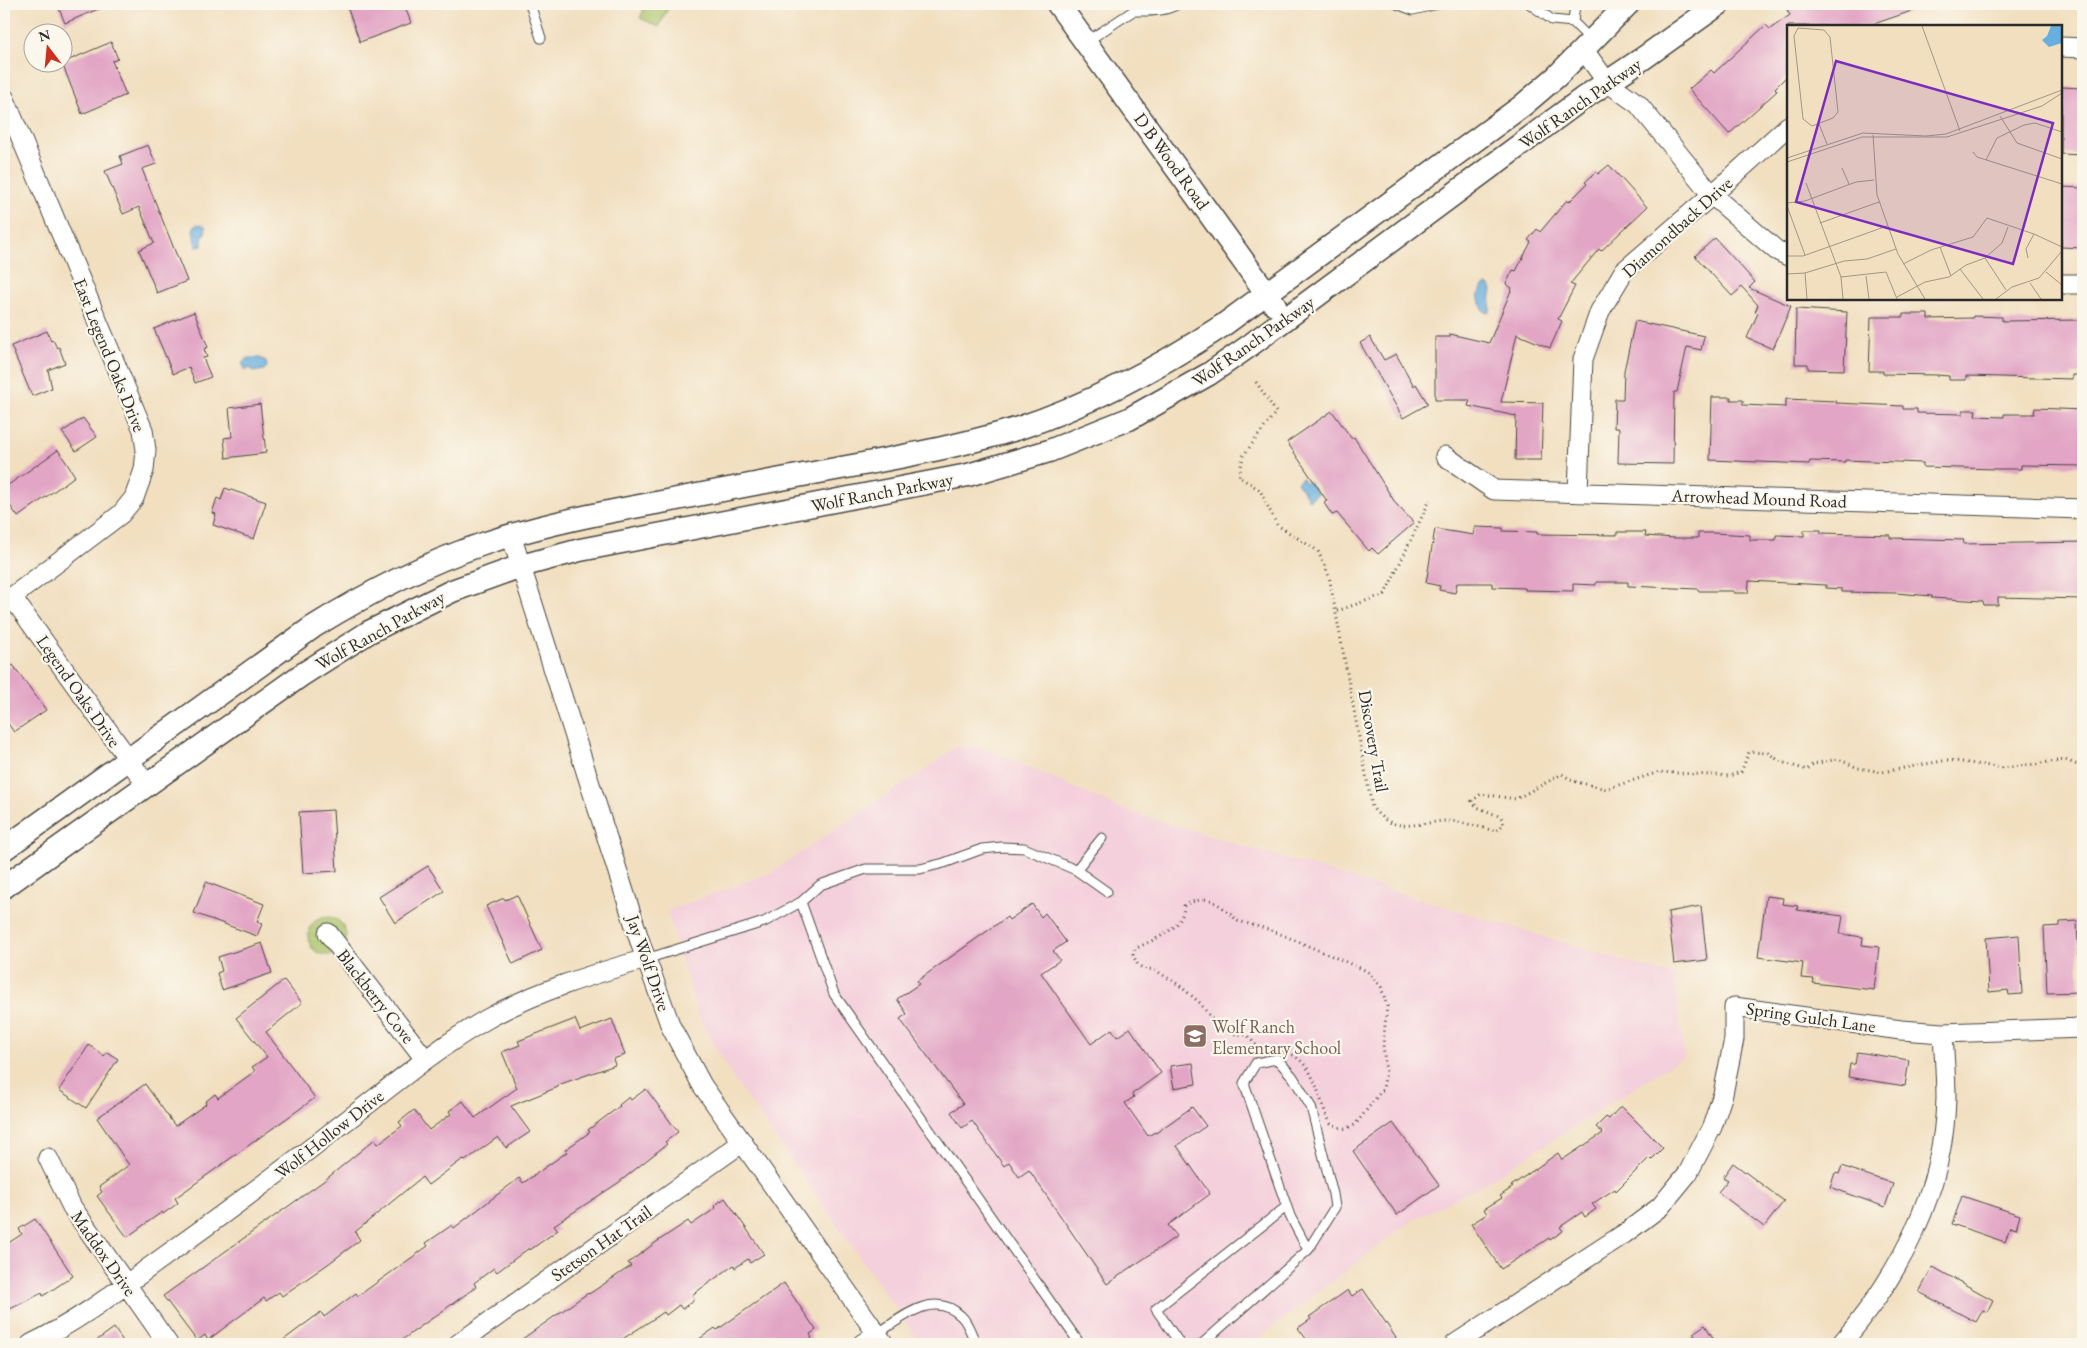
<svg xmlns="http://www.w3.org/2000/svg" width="2087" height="1348" font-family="'EB Garamond',serif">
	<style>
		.built { fill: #f4cfdc }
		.green { fill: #a9c268; stroke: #6a764a }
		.water { fill: #67afde; stroke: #496d84 }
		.building { fill: #e2a5c5 }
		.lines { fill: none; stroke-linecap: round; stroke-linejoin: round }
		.service-casing { stroke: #494641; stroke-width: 11 }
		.minor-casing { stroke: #494641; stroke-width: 21 }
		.tertiary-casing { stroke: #494641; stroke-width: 25 }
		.path { stroke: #494641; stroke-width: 3; stroke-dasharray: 1 4; stroke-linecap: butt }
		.service { stroke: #fff; stroke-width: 9 }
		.minor { stroke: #fff; stroke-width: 19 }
		.tertiary { stroke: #fff; stroke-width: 22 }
		.labels { text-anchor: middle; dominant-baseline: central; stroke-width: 4.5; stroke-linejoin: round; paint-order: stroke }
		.street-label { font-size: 18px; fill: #2b2b2b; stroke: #fbf7ec }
		.education-label { font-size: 18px; fill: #785e54; stroke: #fbf7ec; text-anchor: start }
		.inset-road { fill: none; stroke: #a29784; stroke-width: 1 }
		.view { fill: #7b2cbf; fill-opacity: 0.15; stroke: #7b2cbf; stroke-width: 2.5 }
		.inset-edge { fill: none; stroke: #2b2b2b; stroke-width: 2.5 }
	</style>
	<rect width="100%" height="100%" fill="#fbf7ec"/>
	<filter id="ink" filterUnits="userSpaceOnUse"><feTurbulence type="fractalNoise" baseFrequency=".02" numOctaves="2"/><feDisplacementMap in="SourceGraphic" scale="10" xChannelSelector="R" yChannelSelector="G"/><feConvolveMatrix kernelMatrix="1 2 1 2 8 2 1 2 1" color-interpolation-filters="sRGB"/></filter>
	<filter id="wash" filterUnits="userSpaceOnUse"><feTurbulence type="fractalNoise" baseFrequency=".0096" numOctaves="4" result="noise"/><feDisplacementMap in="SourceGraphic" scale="20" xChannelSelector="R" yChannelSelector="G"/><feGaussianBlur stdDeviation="1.12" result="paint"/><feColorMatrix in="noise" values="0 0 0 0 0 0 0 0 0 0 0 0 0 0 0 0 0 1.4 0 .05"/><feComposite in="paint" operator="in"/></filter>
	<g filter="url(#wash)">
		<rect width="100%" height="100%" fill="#f1dfc0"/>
		<path class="built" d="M956,747L986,748L1124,810L1674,976L1684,1056L1490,1180L1410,1222L1250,1344H921L733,1078L698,1016L667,911L770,873L923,771Z"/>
		<path class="green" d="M646,4H670L659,27L640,18Z
			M308 936a19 19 0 1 1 38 0a19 19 0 1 1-38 0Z"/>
		<path class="water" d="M197,224L205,226L206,230L202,239V246L196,247L193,231L194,227Z
			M1487,285L1490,286L1492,291C1490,296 1491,305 1490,311L1487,313L1483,310L1478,296L1483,286Z
			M248,358H260L266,361L267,367L264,370L254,372L250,368L246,371L242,363Z
			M1302,478L1305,483L1309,481L1317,494L1309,500L1297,482Z"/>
		<g id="blocks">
			<path class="building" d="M57,4H110L65,23Z
				M346,4H404L411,23L360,42Z
				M1795,4H1926V6L1868,26H1788V75L1775,88L1777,91L1729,134L1689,89L1711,70L1714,73L1766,25L1770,29L1790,15L1787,10Z
				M111,42L118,59L112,61L126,95L82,114L62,63Z
				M2061,87L2083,88V155L2061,154Z
				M148,145L156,164L142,169L187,281L157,293L139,250L154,243L139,207L123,214L105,171L123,164L120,156Z
				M1609,165L1647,207L1601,251L1599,249L1570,284L1575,286L1558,319L1562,321L1550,348L1517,334L1501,402L1543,403L1541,460H1515L1516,416L1468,406L1470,400H1435V337H1450V334L1489,343L1512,288L1506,284L1513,270L1516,271L1531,242L1528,240L1537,229L1540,232L1567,200L1569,202L1587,184L1585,182L1596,172L1598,174Z
				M2061,187L2083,188V248L2061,247Z
				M1715,238L1755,282L1749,288L1791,306L1773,349L1747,338L1758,313L1755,312L1758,305L1742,287L1732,296L1695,256Z
				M1796,309L1847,312L1844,370L1808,369V364H1795Z
				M194,312L208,347L204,349L207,357L203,358L211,377L195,383L189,367L173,374L154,329Z
				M1903,314H1928V319L1973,318V316L2002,317V321L2083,320V375H2072V379L1966,376V380H1949V376L1937,375L1883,374V371H1869L1871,317H1903Z
				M1635,321L1704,336L1701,350L1687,347L1677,392H1674L1673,464L1618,463L1619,428H1614L1615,399H1623L1624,371Z
				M47,331L51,341L53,340L57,348L59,347L65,363L48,370L52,388L32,396L11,346Z
				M1370,337L1384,360L1396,354L1414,386L1416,384L1428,404L1403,418L1360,343Z
				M1712,397H1731V400H1743V405L1786,407V399L1836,401V403L1903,406V409H1917V413L1963,414V410H1976L1975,416L2004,417V414H2034L2035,408L2083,410V466L2021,465V469H1997L1923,467V463L1845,460V462L1810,461L1809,464L1710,460Z
				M260,404L266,453L226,458L224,438L232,437L229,408Z
				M1332,411L1352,439L1354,437L1396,504L1414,523L1378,554L1372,548L1369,551L1337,513L1332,515L1324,503L1327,501L1287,442Z
				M83,418L97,437L76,451L62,432Z
				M58,450L75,476L18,517L4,497V488Z
				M225,488L266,502L254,539L213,525L216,514L212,513L217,498L221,500Z
				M1475,527L1503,528V531L1537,532V534L1617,535V532H1646L1645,536L1675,538H1698V533H1713L1750,535V540H1776V535L1804,536V530H1821V533L1890,535V538L1964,540L1963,544L2083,542V599L1998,597V605H1984L1983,601L1932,598V596L1895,593L1842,592V589L1826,588V585L1749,581L1748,593H1734V591H1698V589L1628,586V582H1596V585L1573,584V591L1525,590V588L1492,587V583H1457L1455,593L1439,590L1440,586L1426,583L1435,529L1474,535Z
				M13,665L46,710L14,732L4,718V671Z
				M333,810L337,871L303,873L299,812Z
				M428,866L444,891L395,923L379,897Z
				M206,882L264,904L257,922L262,924L257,936L194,913Z
				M517,895L542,950L513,964L486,906L504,898L505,900Z
				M1766,896L1783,898L1782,904L1798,906L1797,910L1843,916L1840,934L1863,937L1862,945L1879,947L1874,990L1813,983L1814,979L1801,978L1803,963L1758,957Z
				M1032,904L1041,917L1045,913L1066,942L1053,951L1060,960L1041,973L1091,1044L1112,1029L1117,1037L1130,1028L1161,1073L1132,1094L1134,1097L1125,1103L1148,1136L1155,1132L1156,1133L1192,1107L1206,1126L1177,1146L1210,1194L1168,1225L1177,1236L1107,1284L1029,1170L1019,1177L1009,1162L1004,1166L972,1121L962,1128L951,1112L963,1104L900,1019L907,1014L897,999L919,984L917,981L1007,917L1009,920Z
				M1701,906L1707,960L1674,964L1668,912Z
				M2077,921L2080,992L2047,993L2044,927L2060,926V922Z
				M2019,935L2022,994L2009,995L2008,990L1989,992L1986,938Z
				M262,943L272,973L222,990L217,973L222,971L218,957Z
				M284,980L302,1003L266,1032L315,1098L175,1198L178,1203L163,1214L162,1212L127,1237L97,1196L102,1192L99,1187L129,1165L97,1118L145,1084L175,1126L206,1104L205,1102L215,1094L218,1098L255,1071L252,1067L267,1057L236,1018Z
				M575,1019L580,1031L612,1019L625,1055L613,1059L615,1065L558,1085V1087L511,1106L530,1132L506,1148L498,1137L465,1161L463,1159L428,1185L422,1177L355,1232L360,1240L328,1264L282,1296L279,1292L266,1301L264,1298L208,1340L205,1335L197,1341L163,1296L325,1180L375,1139L378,1144L402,1126L399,1122L414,1110L429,1130L451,1114L449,1111L463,1101L475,1118L517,1088L502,1052L520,1045L518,1041Z
				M89,1045L104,1056L107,1052L118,1059L86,1108L59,1090Z
				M1857,1052L1909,1060L1905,1086L1848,1077L1850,1064H1855Z
				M1193,1063L1196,1084L1174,1088L1170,1066Z
				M646,1089L678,1132L665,1142L667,1144L618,1183L554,1225L558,1230L530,1250L529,1248L497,1272L494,1268L474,1283L476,1287L399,1342L396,1338L387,1344H278L321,1312L324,1317L356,1293L358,1296L428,1246L426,1243L452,1225L454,1228L519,1178L523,1183L567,1152L565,1150L590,1132L588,1130L620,1106L619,1105L629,1097L631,1100Z
				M1621,1106L1663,1148L1651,1160L1649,1158L1616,1191L1615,1189L1592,1204L1596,1209L1585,1217L1582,1212L1560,1227L1563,1231L1550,1240L1549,1238L1501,1269L1471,1224L1487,1214L1484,1209L1502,1198L1500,1196L1513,1187L1511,1186L1558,1153L1562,1160L1603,1133L1596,1127L1606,1117L1609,1119Z
				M1393,1123L1439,1185L1397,1215L1353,1151Z
				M1733,1163L1784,1201L1764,1227L1718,1192L1728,1180L1723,1177Z
				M1842,1166L1893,1184L1885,1207L1830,1187L1835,1173L1839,1174Z
				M1962,1196L2020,1215L2016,1229L2010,1227L2005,1242L1952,1224Z
				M725,1198L764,1254L750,1263L748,1259L735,1268L734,1265L692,1295L695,1299L682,1309L679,1305L666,1315L664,1312L615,1344H515L588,1293L589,1294L631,1266L628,1263L655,1243L688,1221L691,1225L716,1208L714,1206Z
				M35,1219L73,1276L43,1296L42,1293L8,1310L4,1302V1246L22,1234L19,1229Z
				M1933,1267L1993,1300L1987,1312L1983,1310L1976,1322L1919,1292Z
				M784,1283L816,1330L810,1334L812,1338L803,1344H692L715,1328L717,1330Z
				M1363,1289L1396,1338L1387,1344H1310L1298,1328L1311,1319L1309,1317L1348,1290L1352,1296Z
				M1705,1325L1717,1344H1682L1695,1336L1693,1333Z
				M114,1328L125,1344H92Z"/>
		</g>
	</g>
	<g filter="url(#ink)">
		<use href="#blocks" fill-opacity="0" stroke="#494641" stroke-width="1"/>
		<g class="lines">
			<defs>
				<path id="service" d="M530,4L541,38
					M1397,4L1413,10L1438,4
					M1530,4L1552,20L1573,22L1591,40
					M1133,11C1150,11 1164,12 1178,4
					M1573,22L1575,4
					M1086,42L1133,11L1137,4
					M1076,870L1102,838
					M801,902L834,994L1080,1344
					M646,959L764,922L801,902L820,885L866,869H920L944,863L982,849L1002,847L1024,848L1076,870L1107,892
					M877,1334C902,1318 933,1289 961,1316C968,1322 972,1336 976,1344
					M1180,1344L1156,1309L1286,1207
					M1202,1344L1308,1250L1335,1207L1333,1194L1311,1107L1293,1077L1277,1059L1256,1063L1244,1083L1290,1216L1308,1250"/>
				<path id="minor" d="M2061,47L2083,48
					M1583,49L1607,82L1638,104L1712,195L1776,250L1788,256
					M4,97L143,430L146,450L144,470L134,498L121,514L4,603
					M2061,284H2083
					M1445,456L1494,490L2083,509
					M1578,492L1583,359L1600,311L1624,271L1712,195L1788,126
					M511,535L641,945L671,1027L702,1085L884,1344
					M12,597L147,785
					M328,933L425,1059
					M48,1158L72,1207L168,1344
					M31,1344C77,1322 117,1291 158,1261C218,1218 278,1174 337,1128C386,1091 433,1050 487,1019C534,992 593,974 646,959
					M458,1344L743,1142
					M862,1344L877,1334
					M1455,1344L1624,1234L1660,1207L1688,1173L1712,1127L1723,1094L1734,1039V1007L1901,1030L1943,1033L2083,1028
					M1841,1344C1900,1275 1944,1191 1946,1098C1946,1076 1944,1055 1943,1033"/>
				<path id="tertiary" d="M1058,4L1275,305
					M4,849L313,627C366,594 423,564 483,544C543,524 605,512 667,501C732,488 797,476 863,464C915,454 968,444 1019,428C1091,404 1158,368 1222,326L1522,106L1556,77L1628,4
					M4,887L300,676L369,632L452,591L521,566L580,550L968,475L1049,451L1129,419L1209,374L1245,349L1582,99L1645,57L1719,4"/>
			</defs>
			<use href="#service" class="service-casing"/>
			<use href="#minor" class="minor-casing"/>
			<use href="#tertiary" class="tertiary-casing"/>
			<path class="path" d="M1256,382L1276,412L1243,456L1239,477L1260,490L1277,525L1318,551L1329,576L1372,807C1393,836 1418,822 1447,821C1462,821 1481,828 1496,831L1504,824L1501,817L1477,807L1472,801L1481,794L1516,799L1562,774L1573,781L1606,789L1659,772L1729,776L1741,772L1749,752L1768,753L1781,762L1807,770L1813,764L1838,759L1858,768L1882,772L1948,760L2004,768L2065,760L2083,767
				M1337,611L1385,594L1430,500
				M1205,899L1211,900L1222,907L1238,921L1271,930L1367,971L1381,987L1387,1006L1383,1045L1386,1072L1383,1089L1355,1125L1344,1129L1331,1124C1317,1100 1318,1068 1291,1054C1282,1050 1272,1054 1264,1051C1257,1048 1252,1040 1247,1035L1226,1033L1219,1029L1200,1003L1179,985L1155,970L1142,968L1138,965L1133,955L1135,949C1153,939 1183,931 1184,906L1191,902Z"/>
			<use href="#service" class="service"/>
			<use href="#minor" class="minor"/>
			<use href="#tertiary" class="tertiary"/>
		</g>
	</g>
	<defs>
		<symbol id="school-square" viewBox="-11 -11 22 22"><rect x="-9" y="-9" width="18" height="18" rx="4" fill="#8d6e63" stroke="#fbf7ec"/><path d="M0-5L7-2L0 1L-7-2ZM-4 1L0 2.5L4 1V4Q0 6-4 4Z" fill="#fff"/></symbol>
	</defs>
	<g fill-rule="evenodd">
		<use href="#school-square" x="1181" y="1022" width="28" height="28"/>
	</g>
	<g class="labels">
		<g class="street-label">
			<text transform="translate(1580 103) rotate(-35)">Wolf Ranch Parkway</text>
			<text transform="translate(1172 161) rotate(54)">D B Wood Road</text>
			<text transform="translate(1677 227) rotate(-42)">Diamondback Drive</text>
			<text transform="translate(1253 341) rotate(-35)">Wolf Ranch Parkway</text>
			<text transform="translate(110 355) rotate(68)">East Legend Oaks Drive</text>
			<text transform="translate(882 492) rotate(-11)">Wolf Ranch Parkway</text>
			<text transform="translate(1759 498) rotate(2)">Arrowhead Mound Road</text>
			<text transform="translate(380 630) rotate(-29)">Wolf Ranch Parkway</text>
			<text transform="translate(79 691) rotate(55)">Legend Oaks Drive</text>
			<text transform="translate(1374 741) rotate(80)">Discovery Trail</text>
			<text transform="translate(649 963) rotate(71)">Jay Wolf Drive</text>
			<text transform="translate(376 996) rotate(52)">Blackberry Cove</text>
			<text transform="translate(1811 1017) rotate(8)">Spring Gulch Lane</text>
			<text transform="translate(329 1134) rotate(-38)">Wolf Hollow Drive</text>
			<text transform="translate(601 1243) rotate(-35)">Stetson Hat Trail</text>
			<text transform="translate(104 1253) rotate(55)">Maddox Drive</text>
		</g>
		<g class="education-label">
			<text x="1212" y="1026">Wolf Ranch<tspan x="1212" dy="21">Elementary School</tspan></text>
		</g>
	</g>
	<g transform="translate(1787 25)">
		<rect width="275" height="275" fill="#f1dfc0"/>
		<path d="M264,1H275V18L262,22L255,15L260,11Z" fill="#67afde"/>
		<path class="inset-road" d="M135,1L173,106M11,3L37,5L43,12L51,87L46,93L25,101L16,94L7,11ZM213,91L230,118L275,134M32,99L40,119M86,110L90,170L111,229L138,274M186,127L190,132L275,159M0,133L76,108L139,111L159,109L275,65M199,135L210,113L237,100L248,98L275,107M0,137L75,112H160L255,81L275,68M55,143L62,159M19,158L54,252L56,274M0,178L18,176L69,157L87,155M0,181L18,230M33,198L92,177M153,222L164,251M0,231H16L100,201M198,233L219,265M241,233L239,224L247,209M116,239L144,225L186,212L200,193L247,209L275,222M173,244L196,274M259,247L275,260M18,248L20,274M0,249L18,248L57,236L80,234L109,224M79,251L82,274M54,252L99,247L110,274M243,258L254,274M110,272L138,257L162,252L179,240L198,233L215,218L221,202M209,274L225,262L252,253L275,226"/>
		<path class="view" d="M49,36L266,98L226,239L9,177Z"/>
		<rect width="275" height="275" class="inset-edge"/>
	</g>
	<rect width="2087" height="1348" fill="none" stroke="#fbf7ec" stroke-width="20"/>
	<g transform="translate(48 48) rotate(344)"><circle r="24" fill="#fbf7ec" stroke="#a8a59f"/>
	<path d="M0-4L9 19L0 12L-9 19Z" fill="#c8321e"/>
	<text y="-8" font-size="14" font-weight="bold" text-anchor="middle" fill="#2b2b2b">N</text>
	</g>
</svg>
